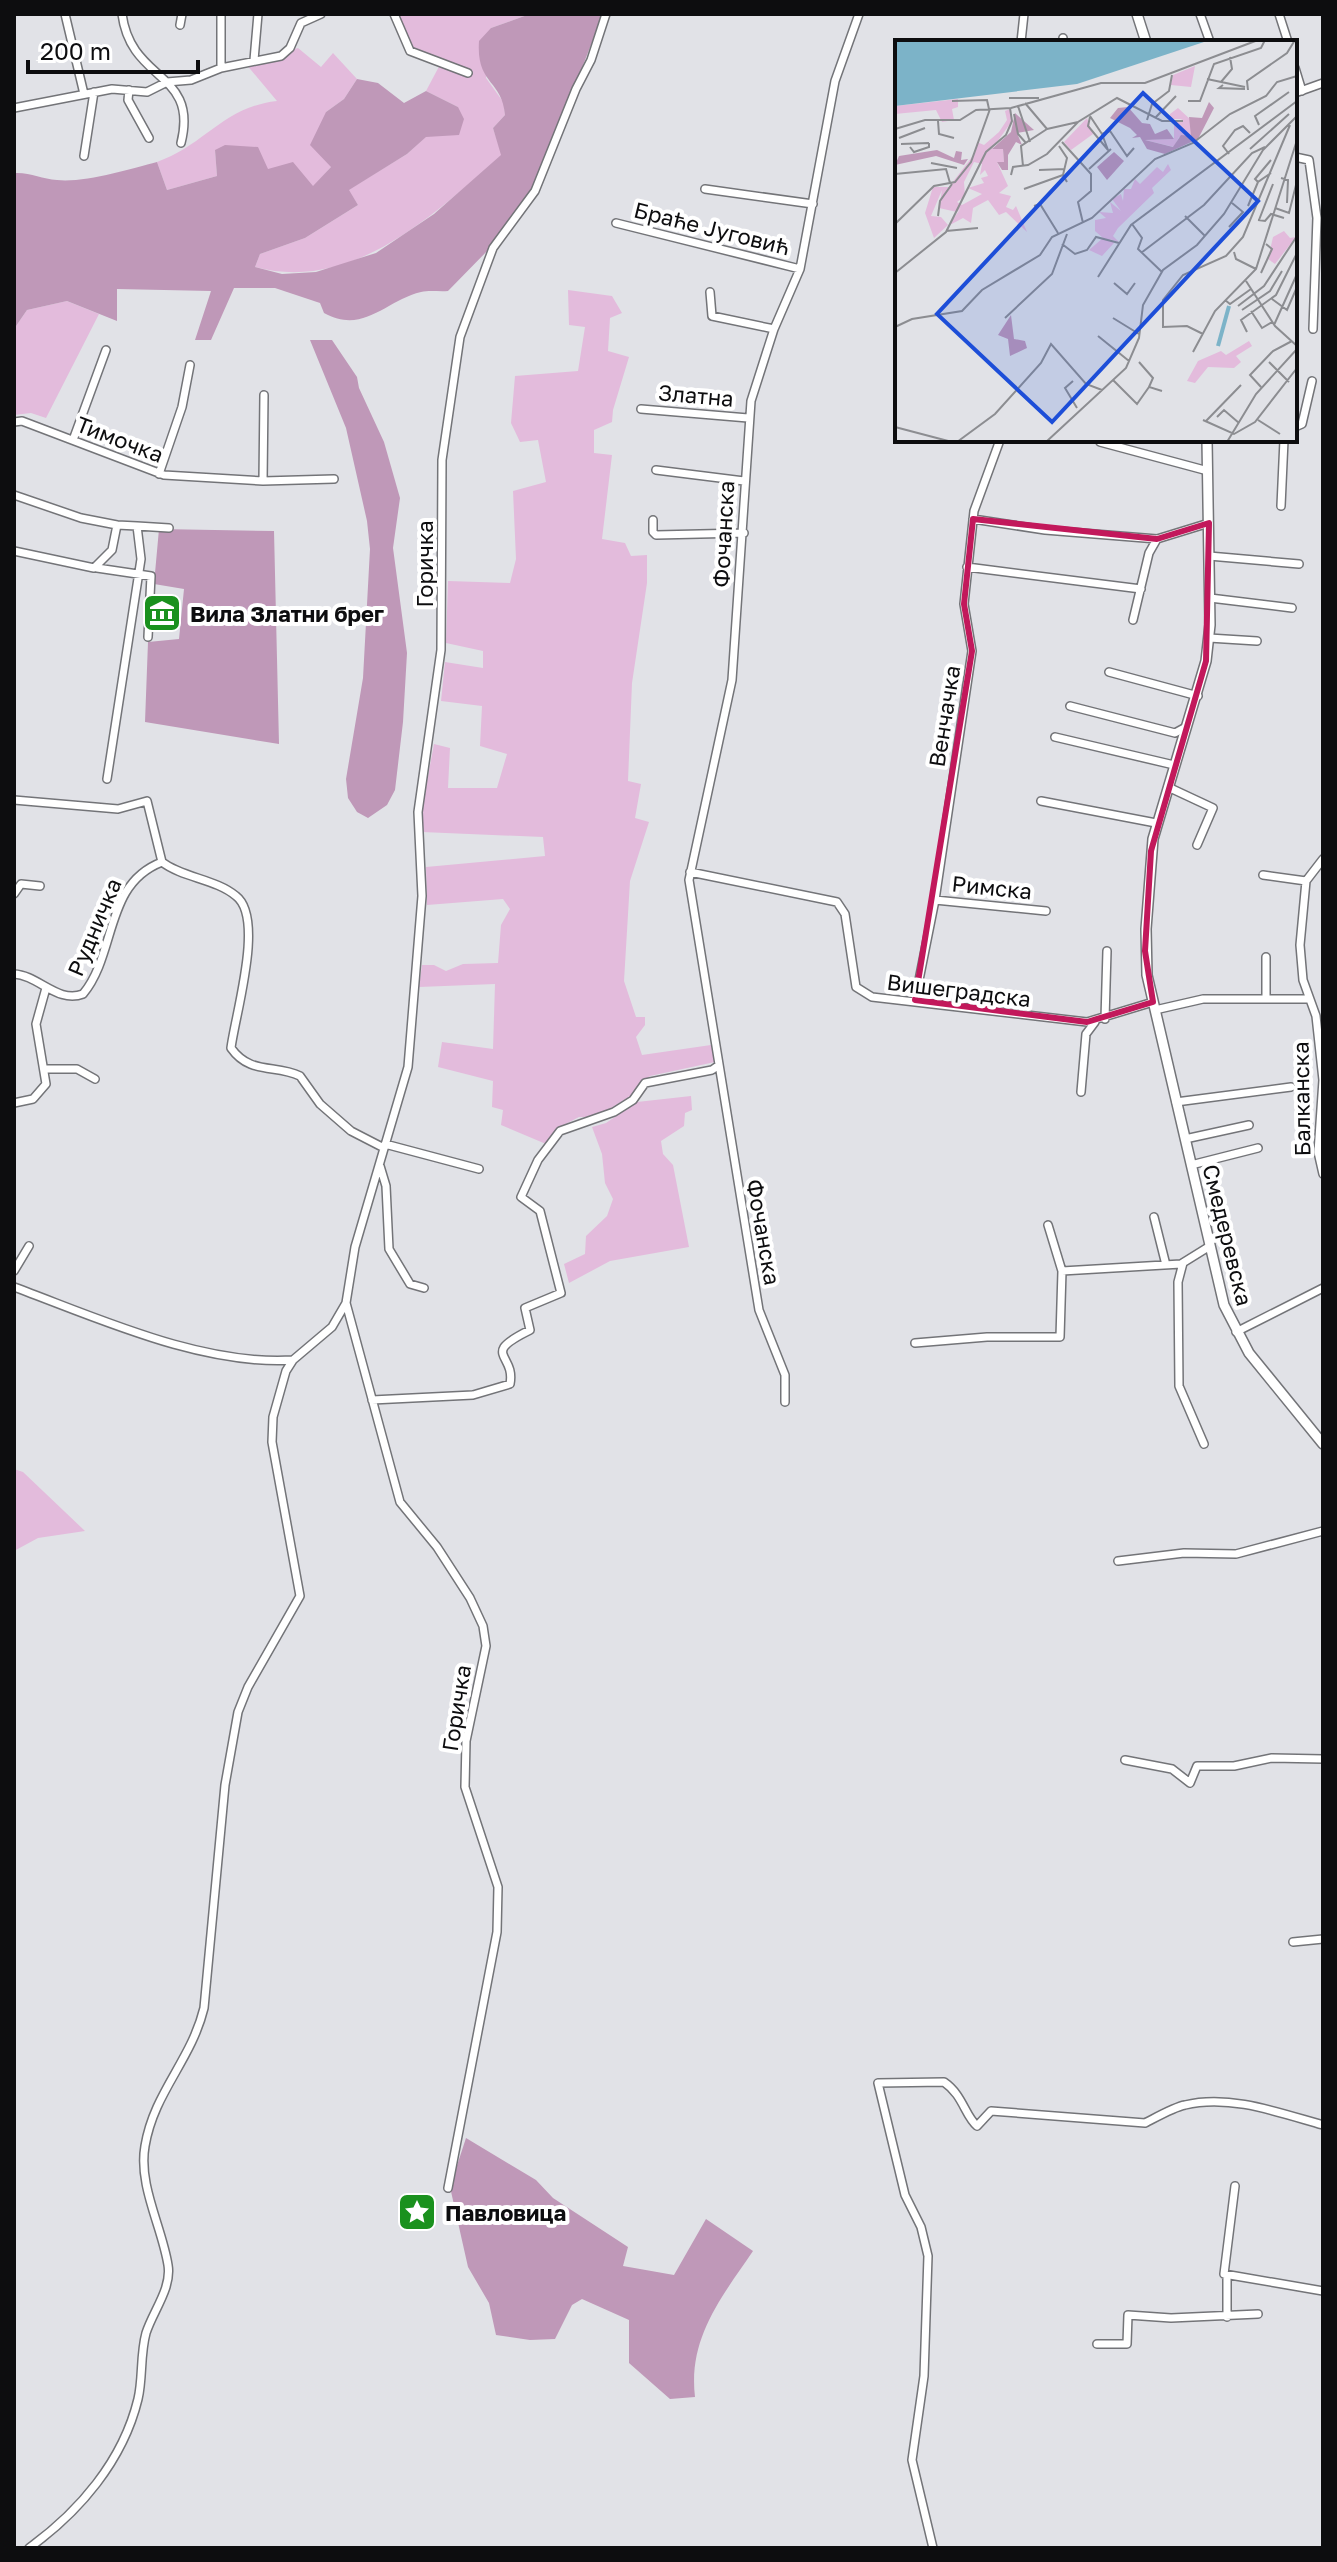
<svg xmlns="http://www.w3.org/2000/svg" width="1337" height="2562" font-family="'Golos Text',sans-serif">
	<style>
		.green { fill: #e3bbdc }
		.forest { fill: #bf98b8 }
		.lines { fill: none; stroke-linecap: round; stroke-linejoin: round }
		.minor-casing { stroke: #737478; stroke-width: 10 }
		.major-casing { stroke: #737478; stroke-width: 12 }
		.minor { stroke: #fff; stroke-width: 7 }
		.major { stroke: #fff; stroke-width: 9 }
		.marked { fill: none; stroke: #c2185b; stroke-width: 6; stroke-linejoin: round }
		.labels { text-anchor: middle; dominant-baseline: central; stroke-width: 8; stroke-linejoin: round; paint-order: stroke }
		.street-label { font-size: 22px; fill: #0d0d0f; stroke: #fff }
		.poi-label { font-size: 22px; font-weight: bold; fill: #0d0d0f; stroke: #fff; text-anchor: start }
		.inset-river { fill: none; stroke: #7cb3c8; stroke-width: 4 }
		.inset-road { fill: none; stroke: #8c8d91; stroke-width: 2 }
		.view { fill: #1d4ed8; fill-opacity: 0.15; stroke: #1d4ed8; stroke-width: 4 }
		.inset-edge { fill: none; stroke: #0d0d0f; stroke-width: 4 }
	</style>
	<rect width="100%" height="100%" fill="#e1e2e7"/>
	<path class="green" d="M395,14H530L491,28L486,78L504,103L505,115L493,128L502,155C433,215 353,293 255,267L260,254L305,238L358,205L348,190L407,154L458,107L426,91L443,59L411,49Z
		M298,48L321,67L333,53L357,79L344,99L326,112L331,167L313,187L215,150L217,176L167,190L157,162C204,146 223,107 277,101L246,64Z
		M568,290L612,296L622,313L610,318L608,351L629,357L613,410L612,422L594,430V453L612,455L602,539L625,543L631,556L647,555V583L632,683L628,781L641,784L635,818L649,822L630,881L624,981L636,1017H645V1025L636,1037L642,1055L711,1045L715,1062L650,1076L631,1096L596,1117H579L556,1129L546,1144L501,1125L503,1110L492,1107L493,1081L438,1067L442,1042L493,1049L495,984L419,987L422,965H434L446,971L463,964L498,963L501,925L510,909L503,899L427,905L426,867L545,856L543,837L422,832L423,803L434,744L450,748L448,788H497L507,754L480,746L482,706L441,701L445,662L483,668V651L446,643L448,581L510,583L516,559L513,491L546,482L538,440L520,442L511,423L515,376L578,371L585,327L569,325Z
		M67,301L99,314L46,418L31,413L14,415V329L27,310Z
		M691,1096L692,1110L685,1113L684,1126L661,1141L663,1154L673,1165L689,1247L610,1261L569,1283L564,1264L585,1254L586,1236L607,1216L613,1199L605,1183L602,1154L592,1127L606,1123L637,1102Z
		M14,1469L23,1472L85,1531L38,1538L14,1551Z"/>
	<path class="forest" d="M530,14H603L539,178L492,246L448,291C440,292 430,290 421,292C386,300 364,335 324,313L320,303L275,288H234L211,340H195L211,291L117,289V321L67,301L27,310L14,329V173C30,172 42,179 57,180C84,183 131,169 157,162L167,190L217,176L215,150L225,145L258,147L268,169L293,162L313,186L331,167L310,145L326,112L344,99L357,79L378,83L404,103L426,91L458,107L464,119L459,135L426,137L407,154L349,190L358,205L305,238L260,254L255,267L282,274L316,272L376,253L434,214L501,155L493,128L505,115C502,79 476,85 479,41L491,28Z
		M310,340H332L357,377L359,388L384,442L400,498L393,548L407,653L403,722L395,790L387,805L368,818L357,812L348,798L346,779L363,678L370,549L367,521L346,428Z
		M159,529L274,531L279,744L145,722L148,642L179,639L184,589L154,584Z
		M466,2138L536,2180L553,2198L628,2247L623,2266L674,2275L706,2219L753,2251C721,2298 688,2338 695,2397L670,2399L629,2363V2320L582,2299L572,2305L555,2339L530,2340L496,2335L489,2303L468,2267L450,2187Z"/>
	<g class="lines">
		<defs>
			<path id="minor" d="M65,14L84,94
				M122,14C131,83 199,71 181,143
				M221,14V68
				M394,14L410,51L468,73
				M1200,14L1210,42
				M1279,14L1288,42
				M180,25L182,14
				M1021,42L1024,14
				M1063,42V38
				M254,60L258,14
				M1295,68L1302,91
				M129,90L128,100L149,138
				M1295,93L1323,83
				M14,108L112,89L147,92L167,82L191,80L221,68L281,56L290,48L301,23L321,14
				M84,156L94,92
				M1295,157L1309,160L1317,218L1313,329
				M705,189L813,204
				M616,223L800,269
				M710,292L712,316L774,329
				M641,409L748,418
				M14,422L22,421L164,475L263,481L264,395
				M1295,427L1302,424L1312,381
				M73,440L106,350
				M1100,442L1208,471
				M656,470L744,481
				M159,474L182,407L190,365
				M263,481L334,479
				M14,495L81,518L117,525L112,550L94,568L14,551
				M1281,506L1284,440
				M973,519L1045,530L1157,539L1209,523
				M653,520V532L656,535L744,533
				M137,526L169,528
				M1209,556L1299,564
				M967,567L1141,589
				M97,568L151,576L148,637
				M1210,598L1292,608
				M1133,620L1149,553L1157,539
				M1209,638L1257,641
				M1109,672L1198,696
				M1070,706L1175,733L1186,727
				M1055,737L1174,765
				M107,779L141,559L137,526L117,525
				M1168,787L1213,808L1197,845
				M14,800L118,809L147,801L162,862C183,878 216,879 236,896C265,918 235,1015 231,1048C250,1075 275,1064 300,1076L320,1104L351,1131L384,1148
				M1041,801L1156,823
				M1323,859L1306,881L1300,945L1303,980L1316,1016L1323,1080L1318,1152L1323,1174
				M690,872L837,902L845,914L856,987L872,997L1087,1022L1153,1002
				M1263,875L1306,881
				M14,894L21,884L40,886
				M935,900L1046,911
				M1266,957V999
				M14,974C38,975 58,1004 83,994C117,953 104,884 162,862
				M915,1000L935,900L972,651L964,604L974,511L1000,440
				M1155,1010L1203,999H1309
				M1105,1019L1107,951
				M44,1069H77L95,1079
				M1081,1092L1086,1034L1095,1022
				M1176,1102L1291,1087
				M14,1103L33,1099L46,1084L36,1024L46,988
				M1185,1139L1249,1125
				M385,1144L479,1169
				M1191,1165L1258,1148
				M380,1166L386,1186L389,1249L410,1284L424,1288
				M1154,1217L1166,1265
				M1183,1263L1178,1282L1179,1386L1204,1444
				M14,1271L29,1246
				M1062,1271L1181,1264L1210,1246
				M14,1287C98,1318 202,1366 293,1360
				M346,1303L400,1502L437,1547L470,1598L483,1626L486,1646L466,1741L465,1787L498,1887L497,1932L448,2188
				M1236,1332L1323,1288
				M915,1343L987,1337H1060L1062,1271L1048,1225
				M372,1400L473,1395L510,1384C516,1353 479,1355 530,1330L525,1308L561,1293L540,1211L521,1197L538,1160L560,1131L614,1112L633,1100L645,1083L712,1070L719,1065
				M785,1402V1375L759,1310L689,880L732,680L751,401L774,329L800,269L835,81L859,14
				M1118,1561L1184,1553L1236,1554L1323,1531
				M1125,1760L1172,1769L1190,1783L1197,1766H1234L1272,1758L1323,1759
				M1293,1942L1323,1939
				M1235,2186L1224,2274L1323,2291
				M1227,2317V2277
				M1097,2344H1127L1128,2315L1171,2318L1258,2314
				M29,2548C79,2512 123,2461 138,2399C143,2378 140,2355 146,2333C153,2311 172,2288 168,2265C162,2227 138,2185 145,2146C154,2092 191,2061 204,2008L225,1785L238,1712L248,1687L300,1596L272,1442L273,1417L286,1371L293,1360L332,1327L346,1303L355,1247L408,1067L422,896L418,812L441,650L442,460L460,337L493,248L535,191L576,89L591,60L606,14
				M933,2548L912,2460L924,2376L928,2256L921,2227L905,2195L878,2083L944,2082C963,2095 965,2116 977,2126L991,2111L1145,2123C1155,2118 1174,2107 1185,2105C1230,2094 1280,2113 1323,2125"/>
			<path id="major" d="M1137,14L1146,42
				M1207,440L1210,625L1206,661L1153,839L1146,929L1147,975L1224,1305L1249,1353L1323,1444"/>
		</defs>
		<use href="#minor" class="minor-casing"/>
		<use href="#major" class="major-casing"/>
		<use href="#minor" class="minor"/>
		<use href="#major" class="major"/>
	</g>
	<path class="marked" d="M973,519L1157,539L1209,523L1206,661L1151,851L1145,951L1153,1002L1087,1022L915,1000L972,651L964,604Z"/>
	<defs>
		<symbol id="museum-square" viewBox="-11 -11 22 22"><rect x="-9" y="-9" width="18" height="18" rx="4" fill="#1a911e" stroke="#fff"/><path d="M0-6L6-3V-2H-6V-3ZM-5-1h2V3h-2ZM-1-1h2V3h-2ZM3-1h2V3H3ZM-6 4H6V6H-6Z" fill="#fff"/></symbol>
		<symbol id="sight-square" viewBox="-11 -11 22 22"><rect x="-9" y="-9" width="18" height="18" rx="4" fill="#1a911e" stroke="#fff"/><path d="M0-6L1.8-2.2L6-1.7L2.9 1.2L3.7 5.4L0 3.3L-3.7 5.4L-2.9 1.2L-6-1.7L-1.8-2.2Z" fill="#fff"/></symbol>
	</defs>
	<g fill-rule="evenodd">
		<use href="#museum-square" x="140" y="591" width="44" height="44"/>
		<use href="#sight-square" x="395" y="2190" width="44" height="44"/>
	</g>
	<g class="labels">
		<g class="street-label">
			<text transform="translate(712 228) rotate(14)">Браће Југовић</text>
			<text transform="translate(696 395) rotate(5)">Златна</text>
			<text transform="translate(120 439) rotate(21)">Тимочка</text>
			<text transform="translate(723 534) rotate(-87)">Фочанска</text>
			<text transform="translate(424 564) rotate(-90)">Горичка</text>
			<text transform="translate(944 716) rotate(-81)">Венчачка</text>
			<text transform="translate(992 887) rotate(6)">Римска</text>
			<text transform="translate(94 927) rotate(-67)">Рудничка</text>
			<text transform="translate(959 990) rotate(7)">Вишеградска</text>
			<text transform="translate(1301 1099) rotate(-91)">Балканска</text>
			<text transform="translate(764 1232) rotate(80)">Фочанска</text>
			<text transform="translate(1228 1235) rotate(76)">Смедеревска</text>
			<text transform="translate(456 1708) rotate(-81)">Горичка</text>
		</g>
		<g class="poi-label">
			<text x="190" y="613">Вила Златни брег</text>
			<text x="445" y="2212">Павловица</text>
		</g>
	</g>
	<g transform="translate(895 40)">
		<rect width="402" height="402" fill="#e1e2e7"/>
		<path d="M300,26L296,47L276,45L278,35ZM63,59V67L57,69L59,80L47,82L41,70L0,74V66ZM283,68L296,80V96L284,97L279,107L250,100L279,99V82L288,79H275V74ZM115,69L117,81L97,109L108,108L109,122H102L113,146L104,153L116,156L111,167L118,170L121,166L132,192L111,172L104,175L93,160L78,168L76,183L68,178L53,186L66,168L62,172L44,168L47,150L36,176L46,177L53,185L39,198L30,173L38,147H54L80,113L82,102L89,105L104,92L112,80L110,71ZM79,122L87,124L85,135L90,130L93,136L86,138L89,143L73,148L87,154L67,165L62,162L70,156L69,142ZM192,78L198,94L176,110L169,102ZM273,124L276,130L257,148L259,153L223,188L218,196L224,202L214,199L219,203L207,216L194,210L208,198L200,191V180L211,178L204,172L218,173L215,162L226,171L217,159L226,154L228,161L229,149H236L240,139L245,144L262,127L268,132ZM389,191L395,198L401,197L380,224L373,219L378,197ZM354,301L357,306L341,316L346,322L339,328L313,327L300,343L292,341L303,321L326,311L331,315Z" fill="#e3bbdc" fill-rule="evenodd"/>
		<path d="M314,62L319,68L303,99L270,114L252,109L245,97L237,98L242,95L235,88L215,78L223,68L233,67L247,83L255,84L260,94L272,89L279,99L250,100L278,107L286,95L296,96L294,77L307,78ZM120,73L139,90L122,93L127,105L121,102L113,115V130H107L102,122H109L108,109H97L116,92ZM42,110L59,118L61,111L67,112L66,120L73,119L69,125L41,116L0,125L4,116ZM219,112L229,121L212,140L202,127ZM116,275L119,299L130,301L132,308L115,316L113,299L103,295Z" fill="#bf98b8"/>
		<path d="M315,0L182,44L0,66V2L5,0Z" fill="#7cb3c8"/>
		<path class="inset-river" d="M323,306L334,266"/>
		<path class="inset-road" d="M312,39L350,47M326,42L337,29L335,17M328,45L324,48L350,49M353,50L352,41L392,13L400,0M114,58H144M57,61L92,60L94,69M293,61H305L319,24L366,8L370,0M130,63L152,89M123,66L135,102M119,74L123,94L131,103M195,76L207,94L215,91L232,116L239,108M195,77L193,86L213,110L207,94M261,77L281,56M252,80L257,64L274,51L277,35M43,81L44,94L59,98M364,85L360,76L394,52M0,89L30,80H65L81,70L116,68L206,43H250L363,0M152,89L183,82M4,98L30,88M167,102L196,134V151L183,162L188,183M6,104L34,103M164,106L172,118L168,135L172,142M15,107L19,112L34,107V103M355,109L394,74M334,114L328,106L340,90L348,86L355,93M36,123L62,128M128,126L126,106L152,89M194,129L216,109M144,130L170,129M0,134L51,129L55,143M116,135L118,127L133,125L152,114L183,82L222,58L267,81H288M386,138L393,140L392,163M363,142L360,139L376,120M129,149L168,135M139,166L145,164L163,193M353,166L363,142L376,133M380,168L394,173L401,145M43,176L45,161L57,144M290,176L310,196M363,180L370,181L376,174L389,178M364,180L378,144M0,184L39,146L60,142L76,122L95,69M237,184L247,198L243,209L267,232M334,187L348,172L337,163M51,191L83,188M167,204L180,214L192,210L201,197L224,203M339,212L341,219L361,229M246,213L309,165L357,113L370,107M0,233L51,192L91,112L111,95L117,81L115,68M366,233L377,209L371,204M203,237L236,185L402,61M351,241L380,286L402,306M219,243L232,254L240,243M377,259L392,270L402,247M330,260L335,264L356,249M343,266L369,246L402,196M347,270L375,251L387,231M356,271L367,288L377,282M110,278L157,234L172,194M218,278L244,294M379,285L402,234M0,287L17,279L67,271L87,250L145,215L157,197L197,178L260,119L298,103L335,74L371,56L382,42L402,36M352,292L346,280L381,255L402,213M308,294L292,286L268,287V260L288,235L331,216L348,197L395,85M203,296L234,321M298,312L320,271L361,229L402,100M244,322L258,338L254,347L267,351M374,322L394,342M218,340L242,364L254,347M178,341L170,348L182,368M366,347L355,335L378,311L397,301M322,377L329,370L344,383M308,380L339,394L360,382L402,328M363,380L385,394M311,381L346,345M0,387L57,402M62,402L100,374L146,323L156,304L191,344L207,350M151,402L231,328L244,298L248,265L268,230L302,205L329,174L368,110L402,76M332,402L361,354L402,309"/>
		<path class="view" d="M248,53L363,161L157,382L42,274Z"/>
		<rect width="402" height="402" class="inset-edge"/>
	</g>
	<rect width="1337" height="2562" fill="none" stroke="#0d0d0f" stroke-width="32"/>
	<path d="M28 60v12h170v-12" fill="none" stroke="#0d0d0f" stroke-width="4"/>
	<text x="40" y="60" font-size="24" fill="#0d0d0f" stroke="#ffffff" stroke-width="6" paint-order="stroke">200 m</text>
</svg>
